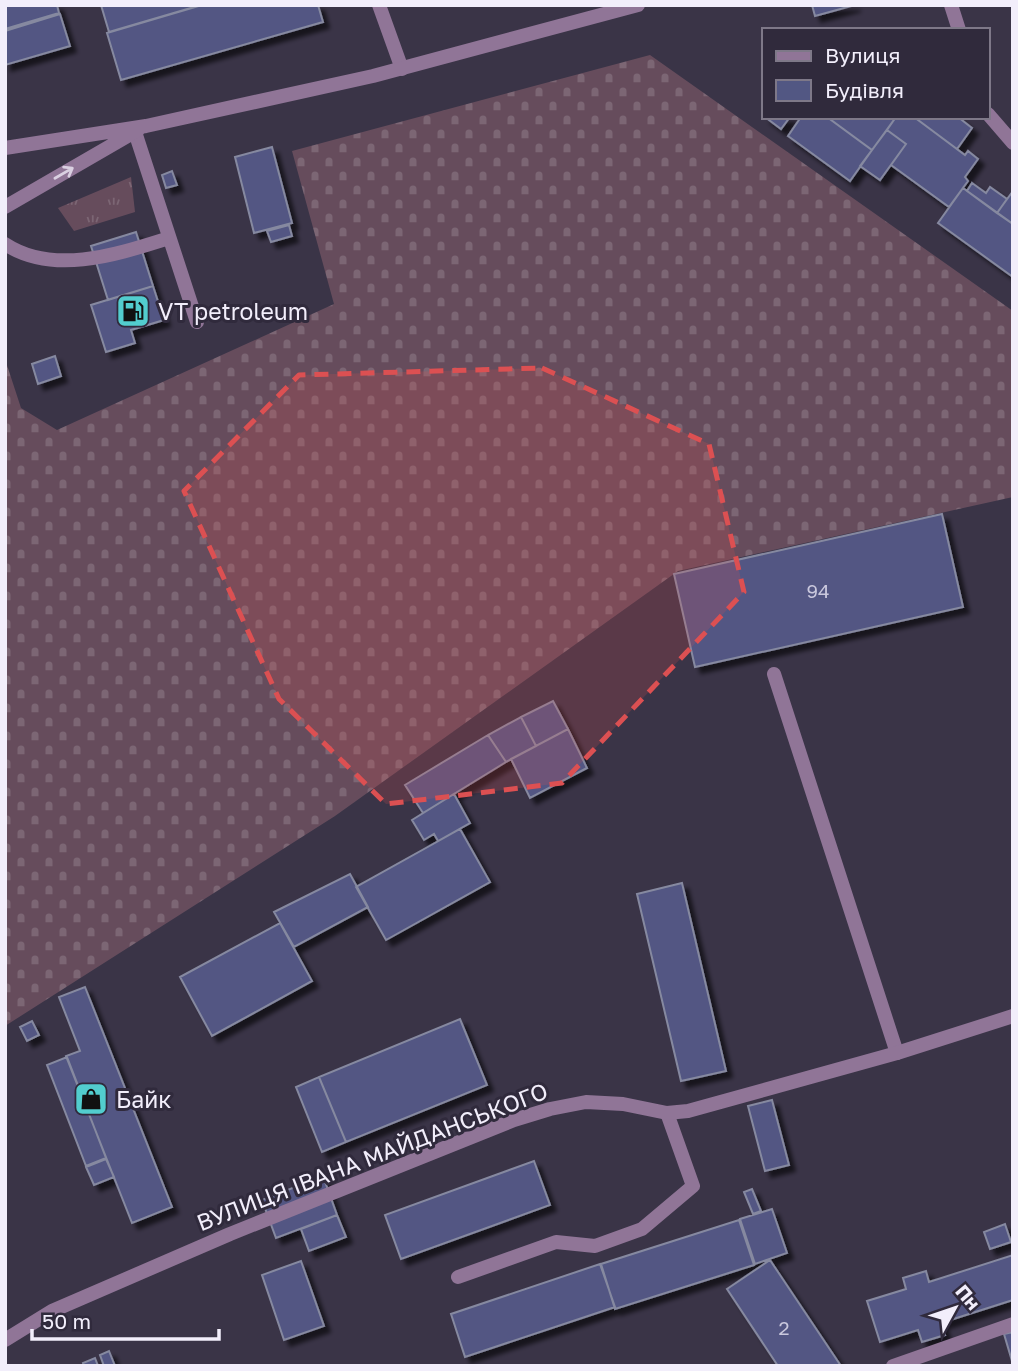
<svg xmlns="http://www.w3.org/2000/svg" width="1018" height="1371" font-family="'Golos Text',sans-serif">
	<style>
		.grass { fill: url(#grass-tufts) }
		.cemetery { fill: url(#cemetery-stones) }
		.building { fill: #525783; stroke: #8689a0; stroke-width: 2; filter: url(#shadow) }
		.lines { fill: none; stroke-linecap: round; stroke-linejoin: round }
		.service { stroke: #907597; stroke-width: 14 }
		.minor { stroke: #907597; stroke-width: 14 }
		.oneway { stroke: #dad0e2 }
		.marked { fill: #dc5052; fill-opacity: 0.2; stroke: #dc5052; stroke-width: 5; stroke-dasharray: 14 9; stroke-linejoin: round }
		.labels { text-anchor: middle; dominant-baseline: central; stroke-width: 6; stroke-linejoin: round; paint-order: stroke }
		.number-label { font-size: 19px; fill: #cac8dd }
		.poi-label { font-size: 23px; fill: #f2eefb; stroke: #302a3c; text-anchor: start }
		.street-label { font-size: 23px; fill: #f2eefb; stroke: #302a3c }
	</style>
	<defs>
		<pattern id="grass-tufts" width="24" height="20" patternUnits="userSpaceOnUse" patternTransform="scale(1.75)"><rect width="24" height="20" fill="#664c5c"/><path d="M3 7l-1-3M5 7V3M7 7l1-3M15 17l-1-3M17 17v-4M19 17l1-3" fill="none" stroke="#7c6674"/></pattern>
		<pattern id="cemetery-stones" width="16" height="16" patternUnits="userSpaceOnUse" patternTransform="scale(1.75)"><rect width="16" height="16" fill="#664c5c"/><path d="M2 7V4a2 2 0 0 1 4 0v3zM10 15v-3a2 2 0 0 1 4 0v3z" fill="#7c6674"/></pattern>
		<filter id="shadow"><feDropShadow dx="6" dy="6" stdDeviation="2" flood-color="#0009"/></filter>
	</defs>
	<rect width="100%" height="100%" fill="#3a3447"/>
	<path class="grass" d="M131,177L135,212L74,231L58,208Z"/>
	<path class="cemetery" d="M650,55L1013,311V497L678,571L335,816L5,1026V359L21,408L57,430L334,304L292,151Z"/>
	<path class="building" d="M5,5H57L59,13L5,29Z
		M101,5H201L109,32Z
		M202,5H318L323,22L121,80L107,33Z
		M812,5H855L815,16Z
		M60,14L70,46L5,65V31Z
		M765,117H790L781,129Z
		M801,117H827L872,150L850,181L788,136Z
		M827,117H896L872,150Z
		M896,117H914L965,155L968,151L978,159L965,177L968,181L949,207L891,165L906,144L887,130Z
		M914,117H958L972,128L957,149Z
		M887,130L906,144L880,180L860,166Z
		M272,147L292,223L254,233L235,157Z
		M172,171L177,185L166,188L162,175Z
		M972,183L986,193L990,187L1007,199L997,213L967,191Z
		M963,188L1013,224V277L938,223Z
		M1013,191V224L997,213Z
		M289,225L292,236L271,242L267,231Z
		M136,232L153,286L108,300L91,246Z
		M153,286L164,320L131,330L135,343L106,352L91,305Z
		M55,356L61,376L38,384L32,364Z
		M942,514L963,607L695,667L674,574Z
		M553,701L568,729L536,746L521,717Z
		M521,717L536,746L506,762L488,735Z
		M568,729L587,768L530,798L511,759Z
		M488,735L506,762L423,813L405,785Z
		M454,794L470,823L438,841L434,834L424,840L412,820Z
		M460,829L490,882L386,940L356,887Z
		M350,874L368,907L294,947L274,912Z
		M682,883L726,1071L681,1081L637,894Z
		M280,923L312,981L212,1036L180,977Z
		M85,987L172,1207L132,1223L66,1056L80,1051L59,997Z
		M460,1019L487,1085L346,1142L319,1077Z
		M32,1021L39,1035L27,1041L20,1027Z
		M67,1057L106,1158L86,1166L47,1065Z
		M319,1077L346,1142L322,1152L296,1087Z
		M772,1100L789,1165L765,1171L748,1106Z
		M106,1159L114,1177L94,1185L86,1167Z
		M534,1161L550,1205L401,1259L385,1215Z
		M323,1176L337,1215L276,1238L262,1200Z
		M752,1189L761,1211L753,1214L744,1192Z
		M772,1209L787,1253L755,1264L740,1219Z
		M337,1215L346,1237L309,1251L301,1229Z
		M739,1220L754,1265L615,1309L601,1264Z
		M1005,1224L1011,1242L990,1249L984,1232Z
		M1013,1255V1300L941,1323L945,1335L922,1342L918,1330L880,1342L867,1301L906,1289L903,1278L926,1271L929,1282Z
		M770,1260L841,1366H778L727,1289Z
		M301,1261L324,1326L284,1340L262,1275Z
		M600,1264L615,1307L465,1357L451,1314Z
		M1013,1332V1360L1012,1361L1004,1334Z
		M109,1351L115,1366H104L100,1355Z
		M95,1358L98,1366H84L83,1363Z"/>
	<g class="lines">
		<path class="service" d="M379,5L402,69
			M951,5L959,30
			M988,114L1013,143
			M135,132L197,322
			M5,244C54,276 118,254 169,238
			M774,674L897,1053
			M458,1277L556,1242L595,1246L642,1229L693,1186L667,1113
			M893,1366L1013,1324"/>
		<path class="minor" d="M5,148L146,126L373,76L638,5
			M5,207L138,130
			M5,1340L52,1311L230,1234L514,1120L550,1109L586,1102L623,1104L667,1113L688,1111L897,1053L1013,1016"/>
	</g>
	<defs><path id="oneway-shaft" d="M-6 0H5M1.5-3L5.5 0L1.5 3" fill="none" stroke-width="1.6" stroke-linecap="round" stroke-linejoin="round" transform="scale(1.75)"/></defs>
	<use class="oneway" href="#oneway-shaft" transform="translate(64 173) rotate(-30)"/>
	<path class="marked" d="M542,368L709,444L744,592L562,783L386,804L279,699L184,491L299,375Z"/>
	<defs>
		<symbol id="fuel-square" viewBox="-11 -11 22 22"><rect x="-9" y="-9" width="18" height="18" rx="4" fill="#52cdce" stroke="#302a3c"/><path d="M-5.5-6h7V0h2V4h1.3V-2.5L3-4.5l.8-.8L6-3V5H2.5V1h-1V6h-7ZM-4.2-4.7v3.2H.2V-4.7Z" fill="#111"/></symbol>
		<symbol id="shop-square" viewBox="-11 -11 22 22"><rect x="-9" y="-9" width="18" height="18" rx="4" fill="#52cdce" stroke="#302a3c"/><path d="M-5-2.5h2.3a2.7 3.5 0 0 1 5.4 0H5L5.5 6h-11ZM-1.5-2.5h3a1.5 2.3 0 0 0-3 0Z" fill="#111"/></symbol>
	</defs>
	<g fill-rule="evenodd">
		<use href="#fuel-square" x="114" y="292" width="38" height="38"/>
		<use href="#shop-square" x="72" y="1080" width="38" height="38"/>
	</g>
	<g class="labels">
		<g class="number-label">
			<text x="818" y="590">94</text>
			<text x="784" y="1327">2</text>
		</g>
		<g class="poi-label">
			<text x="158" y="311">VT petroleum</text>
			<text x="116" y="1099">Байк</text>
		</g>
		<g class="street-label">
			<text transform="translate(372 1156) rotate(-21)">ВУЛИЦЯ ІВАНА МАЙДАНСЬКОГО</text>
		</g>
	</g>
	<rect width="1018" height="1371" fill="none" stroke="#f2eefb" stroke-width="14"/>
	<rect x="762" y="28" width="228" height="91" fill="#302a3c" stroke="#7e7888" stroke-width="2"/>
	<rect x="776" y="51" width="35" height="10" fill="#907597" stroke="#7e7888" stroke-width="2"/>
	<text x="825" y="63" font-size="21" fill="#f2eefb">Вулиця</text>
	<rect x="776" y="80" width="35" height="21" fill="#525783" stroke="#7e7888" stroke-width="2"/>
	<text x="825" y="98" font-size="21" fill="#f2eefb">Будівля</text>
	<g transform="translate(955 1308) rotate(50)" stroke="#302a3c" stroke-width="5" paint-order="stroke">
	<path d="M0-5L12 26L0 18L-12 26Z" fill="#f2eefb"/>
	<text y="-10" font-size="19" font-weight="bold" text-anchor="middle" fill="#f2eefb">Пн</text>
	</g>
	<path d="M32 1329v10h187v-10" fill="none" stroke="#f2eefb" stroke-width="3.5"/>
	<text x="42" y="1329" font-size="21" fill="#f2eefb" stroke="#302a3c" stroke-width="5" paint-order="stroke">50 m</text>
</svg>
